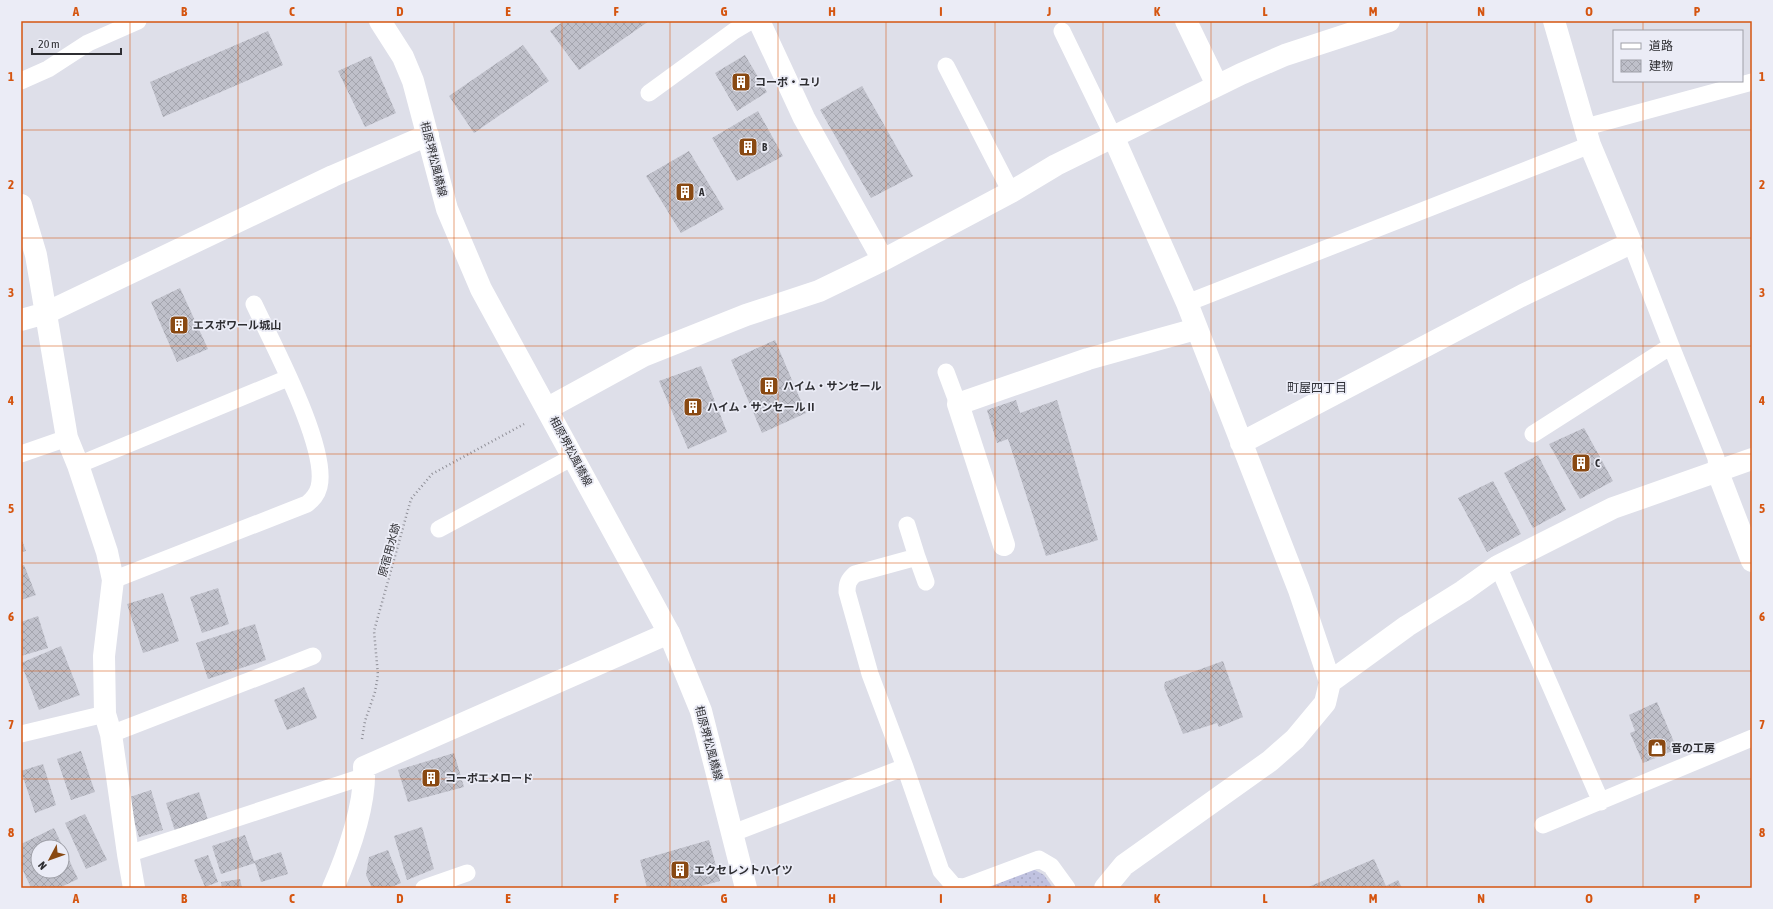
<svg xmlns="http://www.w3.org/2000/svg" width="1773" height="909" font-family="'Asap Condensed','Noto Sans JP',sans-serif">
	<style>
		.park { fill: url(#park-dots) }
		.building { fill: url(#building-cross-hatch); fill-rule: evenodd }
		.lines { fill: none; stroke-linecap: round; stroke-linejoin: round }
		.path { stroke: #909098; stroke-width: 2.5; stroke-dasharray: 1 3; stroke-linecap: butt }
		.service { stroke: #fff; stroke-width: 17 }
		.minor { stroke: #fff; stroke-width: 22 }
		.tertiary { stroke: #fff; stroke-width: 22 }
		.grid { fill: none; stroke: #d55510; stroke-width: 1; stroke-opacity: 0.55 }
		.labels { text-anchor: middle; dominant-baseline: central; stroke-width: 3.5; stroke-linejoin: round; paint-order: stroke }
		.poi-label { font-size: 11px; font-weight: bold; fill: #2e2e32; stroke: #ebecf6; text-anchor: start }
		.street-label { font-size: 11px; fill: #2e2e32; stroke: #ebecf6 }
		.neighbourhood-label { font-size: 12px; fill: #2f3037; stroke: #ebecf6 }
		.neatline { fill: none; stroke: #d55510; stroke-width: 1.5 }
		.grid-label { font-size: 13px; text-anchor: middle; font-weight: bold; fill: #d55510 }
	</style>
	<defs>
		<pattern id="park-dots" width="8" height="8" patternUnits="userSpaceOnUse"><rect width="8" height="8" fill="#c0c2e0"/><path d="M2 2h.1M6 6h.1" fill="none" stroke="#a5a7c1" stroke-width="1.8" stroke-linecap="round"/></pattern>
		<pattern id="building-cross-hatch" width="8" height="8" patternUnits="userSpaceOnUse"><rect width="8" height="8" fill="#bfc0ca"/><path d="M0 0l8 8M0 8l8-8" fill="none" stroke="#a4a5ae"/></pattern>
	</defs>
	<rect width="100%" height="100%" fill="#dedfe9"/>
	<path class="park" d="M1033,869L1044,875L1053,888H988Z"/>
	<path class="building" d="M564,21H649L579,70L550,31Z
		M268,31L283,65L163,117L150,82Z
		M523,45L549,81L474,133L449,96Z
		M745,55L767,92L737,111L715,73Z
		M371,56L396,113L365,127L338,71Z
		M862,86L913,176L871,198L820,110Z
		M758,111L783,156L737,181L712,138Z
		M689,151L724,209L681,233L646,176Z
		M180,288L208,349L177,362L151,302Z
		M775,340L806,413L762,433L731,360Z
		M701,366L727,432L688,449L659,381Z
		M1016,400L1020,413L1057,400L1098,540L1046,556L1008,439L997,443L987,410Z
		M1584,428L1613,481L1580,499L1549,444Z
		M1538,455L1566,510L1533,528L1504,473Z
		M1493,481L1521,534L1487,552L1458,498Z
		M21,538L26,551L21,552Z
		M24,565L36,595L21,600V566Z
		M218,588L229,624L202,633L190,597Z
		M163,593L179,641L143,653L127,604Z
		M38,616L48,648L21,656V622Z
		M255,624L266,660L208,679L196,643Z
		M61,646L80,695L39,710L21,663Z
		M1223,661L1243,717L1219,727L1217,723L1183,734L1164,687L1165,682Z
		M304,687L317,718L287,730L274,700Z
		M1657,702L1677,749L1643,763L1630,733L1635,731L1629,715Z
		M81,751L95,792L71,800L57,759Z
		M454,753L464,787L408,802L398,770Z
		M43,764L56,805L35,813L21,771Z
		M151,790L163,830L139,837L127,798Z
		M199,792L208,820L175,831L166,803Z
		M85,814L107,860L86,869L65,823Z
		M422,827L434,869L407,880L394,836Z
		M54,828L78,879L59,888H31L21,866V844ZM38,847H62V871H38Z
		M245,835L254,861L281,852L288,874L261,882L255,863L221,874L212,846Z
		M709,840L720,881L694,888H647L640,860Z
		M388,850L401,883L389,888H372L366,875L369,857Z
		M208,855L218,882L205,887L194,860Z
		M1374,859L1386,886L1398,880L1402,888H1306Z
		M240,879L242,888H222L221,882Z"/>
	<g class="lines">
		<path class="path" d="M362,739L365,721L375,692L378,675L374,631L411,499L432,474L524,424"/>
		<path class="service" d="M1062,31L1113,136
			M946,66L1011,192
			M21,81L48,69L88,43L138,21
			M649,93L734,31L751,21
			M1586,127L1752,82
			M1187,303L1590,145
			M1671,346L1716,458L1717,470
			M946,372L958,404
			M1533,434L1671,346L1631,243
			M21,454L67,438
			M78,465L288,378
			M439,529L573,457
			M917,557L926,582
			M1498,566L1601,802
			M113,580L307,504C313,499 317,495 319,487C329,448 272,343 254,304
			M21,734L105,714
			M111,734L313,656
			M905,767L870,674L847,592C847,584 848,580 855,574L917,557L907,525
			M1543,825L1752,738
			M733,833L905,767L941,871L954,886L964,887L1039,859L1051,866L1067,888
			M128,854L365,776
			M424,888L467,873"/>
		<path class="minor" d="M759,21L804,118L883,260
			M1186,21L1217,85
			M1113,136L1187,303L1299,590L1330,682
			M21,205L36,255L67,438L78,465L107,552L113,580L104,656L105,714L111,734L128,854L134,888
			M21,320L46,313L333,176L428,135
			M548,408L643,356L746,315L819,291L883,260L1011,192L1056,165L1241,74L1285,55L1389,21
			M1241,443L1523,295L1631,243L1590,145L1554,21
			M1717,470L1752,561
			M1004,545L958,404L1088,359L1196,329
			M333,888C348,854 366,804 364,767L669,633
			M1105,888L1124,865L1270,761L1295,739L1325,703L1330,682L1407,626L1463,591L1498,566L1613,508L1752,459"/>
		<path class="tertiary" d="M380,21L403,57L413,81L447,209L481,289L669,633L701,711L746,888"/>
	</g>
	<path class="grid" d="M130,21V888M238,21V888M346,21V888M454,21V888M562,21V888M670,21V888M778,21V888M886,21V888M995,21V888M1103,21V888M1211,21V888M1319,21V888M1427,21V888M1535,21V888M1643,21V31M1643,81V888M21,130H1752M21,238H1752M21,346H1752M21,454H1752M21,563H1752M21,671H1752M21,779H1752"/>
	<defs>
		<symbol id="building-square" viewBox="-11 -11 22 22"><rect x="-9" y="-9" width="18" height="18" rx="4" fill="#894912" stroke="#ebecf6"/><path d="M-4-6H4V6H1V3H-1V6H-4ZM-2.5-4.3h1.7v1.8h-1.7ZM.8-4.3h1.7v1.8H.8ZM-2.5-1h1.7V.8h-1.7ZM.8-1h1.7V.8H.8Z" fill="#fff"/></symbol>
		<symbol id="shop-square" viewBox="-11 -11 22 22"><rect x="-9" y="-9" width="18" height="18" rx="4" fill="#894912" stroke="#ebecf6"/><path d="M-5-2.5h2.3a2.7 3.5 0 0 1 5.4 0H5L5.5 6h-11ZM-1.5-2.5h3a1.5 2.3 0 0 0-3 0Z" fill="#fff"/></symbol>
	</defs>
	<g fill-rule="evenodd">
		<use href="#building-square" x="730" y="71" width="22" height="22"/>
		<use href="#building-square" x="737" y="136" width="22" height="22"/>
		<use href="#building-square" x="674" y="181" width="22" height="22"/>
		<use href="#building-square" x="168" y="314" width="22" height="22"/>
		<use href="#building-square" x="758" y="375" width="22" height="22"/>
		<use href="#building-square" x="682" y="396" width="22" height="22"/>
		<use href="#building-square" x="1570" y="452" width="22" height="22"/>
		<use href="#shop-square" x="1646" y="737" width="22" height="22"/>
		<use href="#building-square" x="420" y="767" width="22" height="22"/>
		<use href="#building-square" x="669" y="859" width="22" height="22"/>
	</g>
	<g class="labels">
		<g class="poi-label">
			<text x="755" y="82">コーポ・ユリ</text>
			<text x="762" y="147">B</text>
			<text x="699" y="192">A</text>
			<text x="193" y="325">エスポワール城山</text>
			<text x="783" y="386">ハイム・サンセール</text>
			<text x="707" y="407">ハイム・サンセールⅡ</text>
			<text x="1595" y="463">C</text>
			<text x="1671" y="748">音の工房</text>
			<text x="445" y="778">コーポエメロード</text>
			<text x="694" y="870">エクセレントハイツ</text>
		</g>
		<g class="street-label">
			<text transform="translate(434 159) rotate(76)">相原堺松風橋線</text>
			<text transform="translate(571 451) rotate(62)">相原堺松風橋線</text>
			<text transform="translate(389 550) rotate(-75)">原宿用水跡</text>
			<text transform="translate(709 743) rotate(75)">相原堺松風橋線</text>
		</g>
		<g class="neighbourhood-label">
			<text x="1317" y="388">町屋四丁目</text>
		</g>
	</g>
	<rect width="1773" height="909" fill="none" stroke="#ebecf6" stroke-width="44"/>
	<rect x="1613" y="30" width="130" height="52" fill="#ebecf6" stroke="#9fa0a8"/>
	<rect x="1621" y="43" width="20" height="6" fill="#ffffff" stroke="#9fa0a8"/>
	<text x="1649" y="50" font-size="12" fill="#2e2e32">道路</text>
	<rect x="1621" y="60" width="20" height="12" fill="url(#building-cross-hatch)" stroke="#9fa0a8"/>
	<text x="1649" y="70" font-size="12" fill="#2e2e32">建物</text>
	<g transform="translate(50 859) rotate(229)"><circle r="19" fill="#ebecf6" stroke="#9fa0a8"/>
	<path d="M0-3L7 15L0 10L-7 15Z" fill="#894912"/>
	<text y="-6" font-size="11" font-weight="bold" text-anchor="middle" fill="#2e2e32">N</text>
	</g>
	<path d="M32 48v6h89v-6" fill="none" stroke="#2e2e32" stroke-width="2"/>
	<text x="38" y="48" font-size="12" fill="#2e2e32" stroke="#ebecf6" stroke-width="3" paint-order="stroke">20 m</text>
	<rect x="22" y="22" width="1729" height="865" class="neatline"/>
	<g class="grid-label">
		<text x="76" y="16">A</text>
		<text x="184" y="16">B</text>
		<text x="292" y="16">C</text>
		<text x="400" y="16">D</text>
		<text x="508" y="16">E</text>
		<text x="616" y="16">F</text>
		<text x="724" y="16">G</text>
		<text x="832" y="16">H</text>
		<text x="941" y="16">I</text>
		<text x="1049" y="16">J</text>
		<text x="1157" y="16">K</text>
		<text x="1265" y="16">L</text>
		<text x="1373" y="16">M</text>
		<text x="1481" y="16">N</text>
		<text x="1589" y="16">O</text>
		<text x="1697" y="16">P</text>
		<text x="11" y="81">1</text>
		<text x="1762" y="81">1</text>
		<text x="11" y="189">2</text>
		<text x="1762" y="189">2</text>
		<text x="11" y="297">3</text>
		<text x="1762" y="297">3</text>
		<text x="11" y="405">4</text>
		<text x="1762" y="405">4</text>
		<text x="11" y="513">5</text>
		<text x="1762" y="513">5</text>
		<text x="11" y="621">6</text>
		<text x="1762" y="621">6</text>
		<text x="11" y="729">7</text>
		<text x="1762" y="729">7</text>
		<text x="11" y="837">8</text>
		<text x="1762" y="837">8</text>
		<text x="76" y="903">A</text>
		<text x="184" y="903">B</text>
		<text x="292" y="903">C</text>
		<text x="400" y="903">D</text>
		<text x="508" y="903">E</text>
		<text x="616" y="903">F</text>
		<text x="724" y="903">G</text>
		<text x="832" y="903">H</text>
		<text x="941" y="903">I</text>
		<text x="1049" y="903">J</text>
		<text x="1157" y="903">K</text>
		<text x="1265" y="903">L</text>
		<text x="1373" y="903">M</text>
		<text x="1481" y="903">N</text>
		<text x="1589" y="903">O</text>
		<text x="1697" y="903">P</text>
	</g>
</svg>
